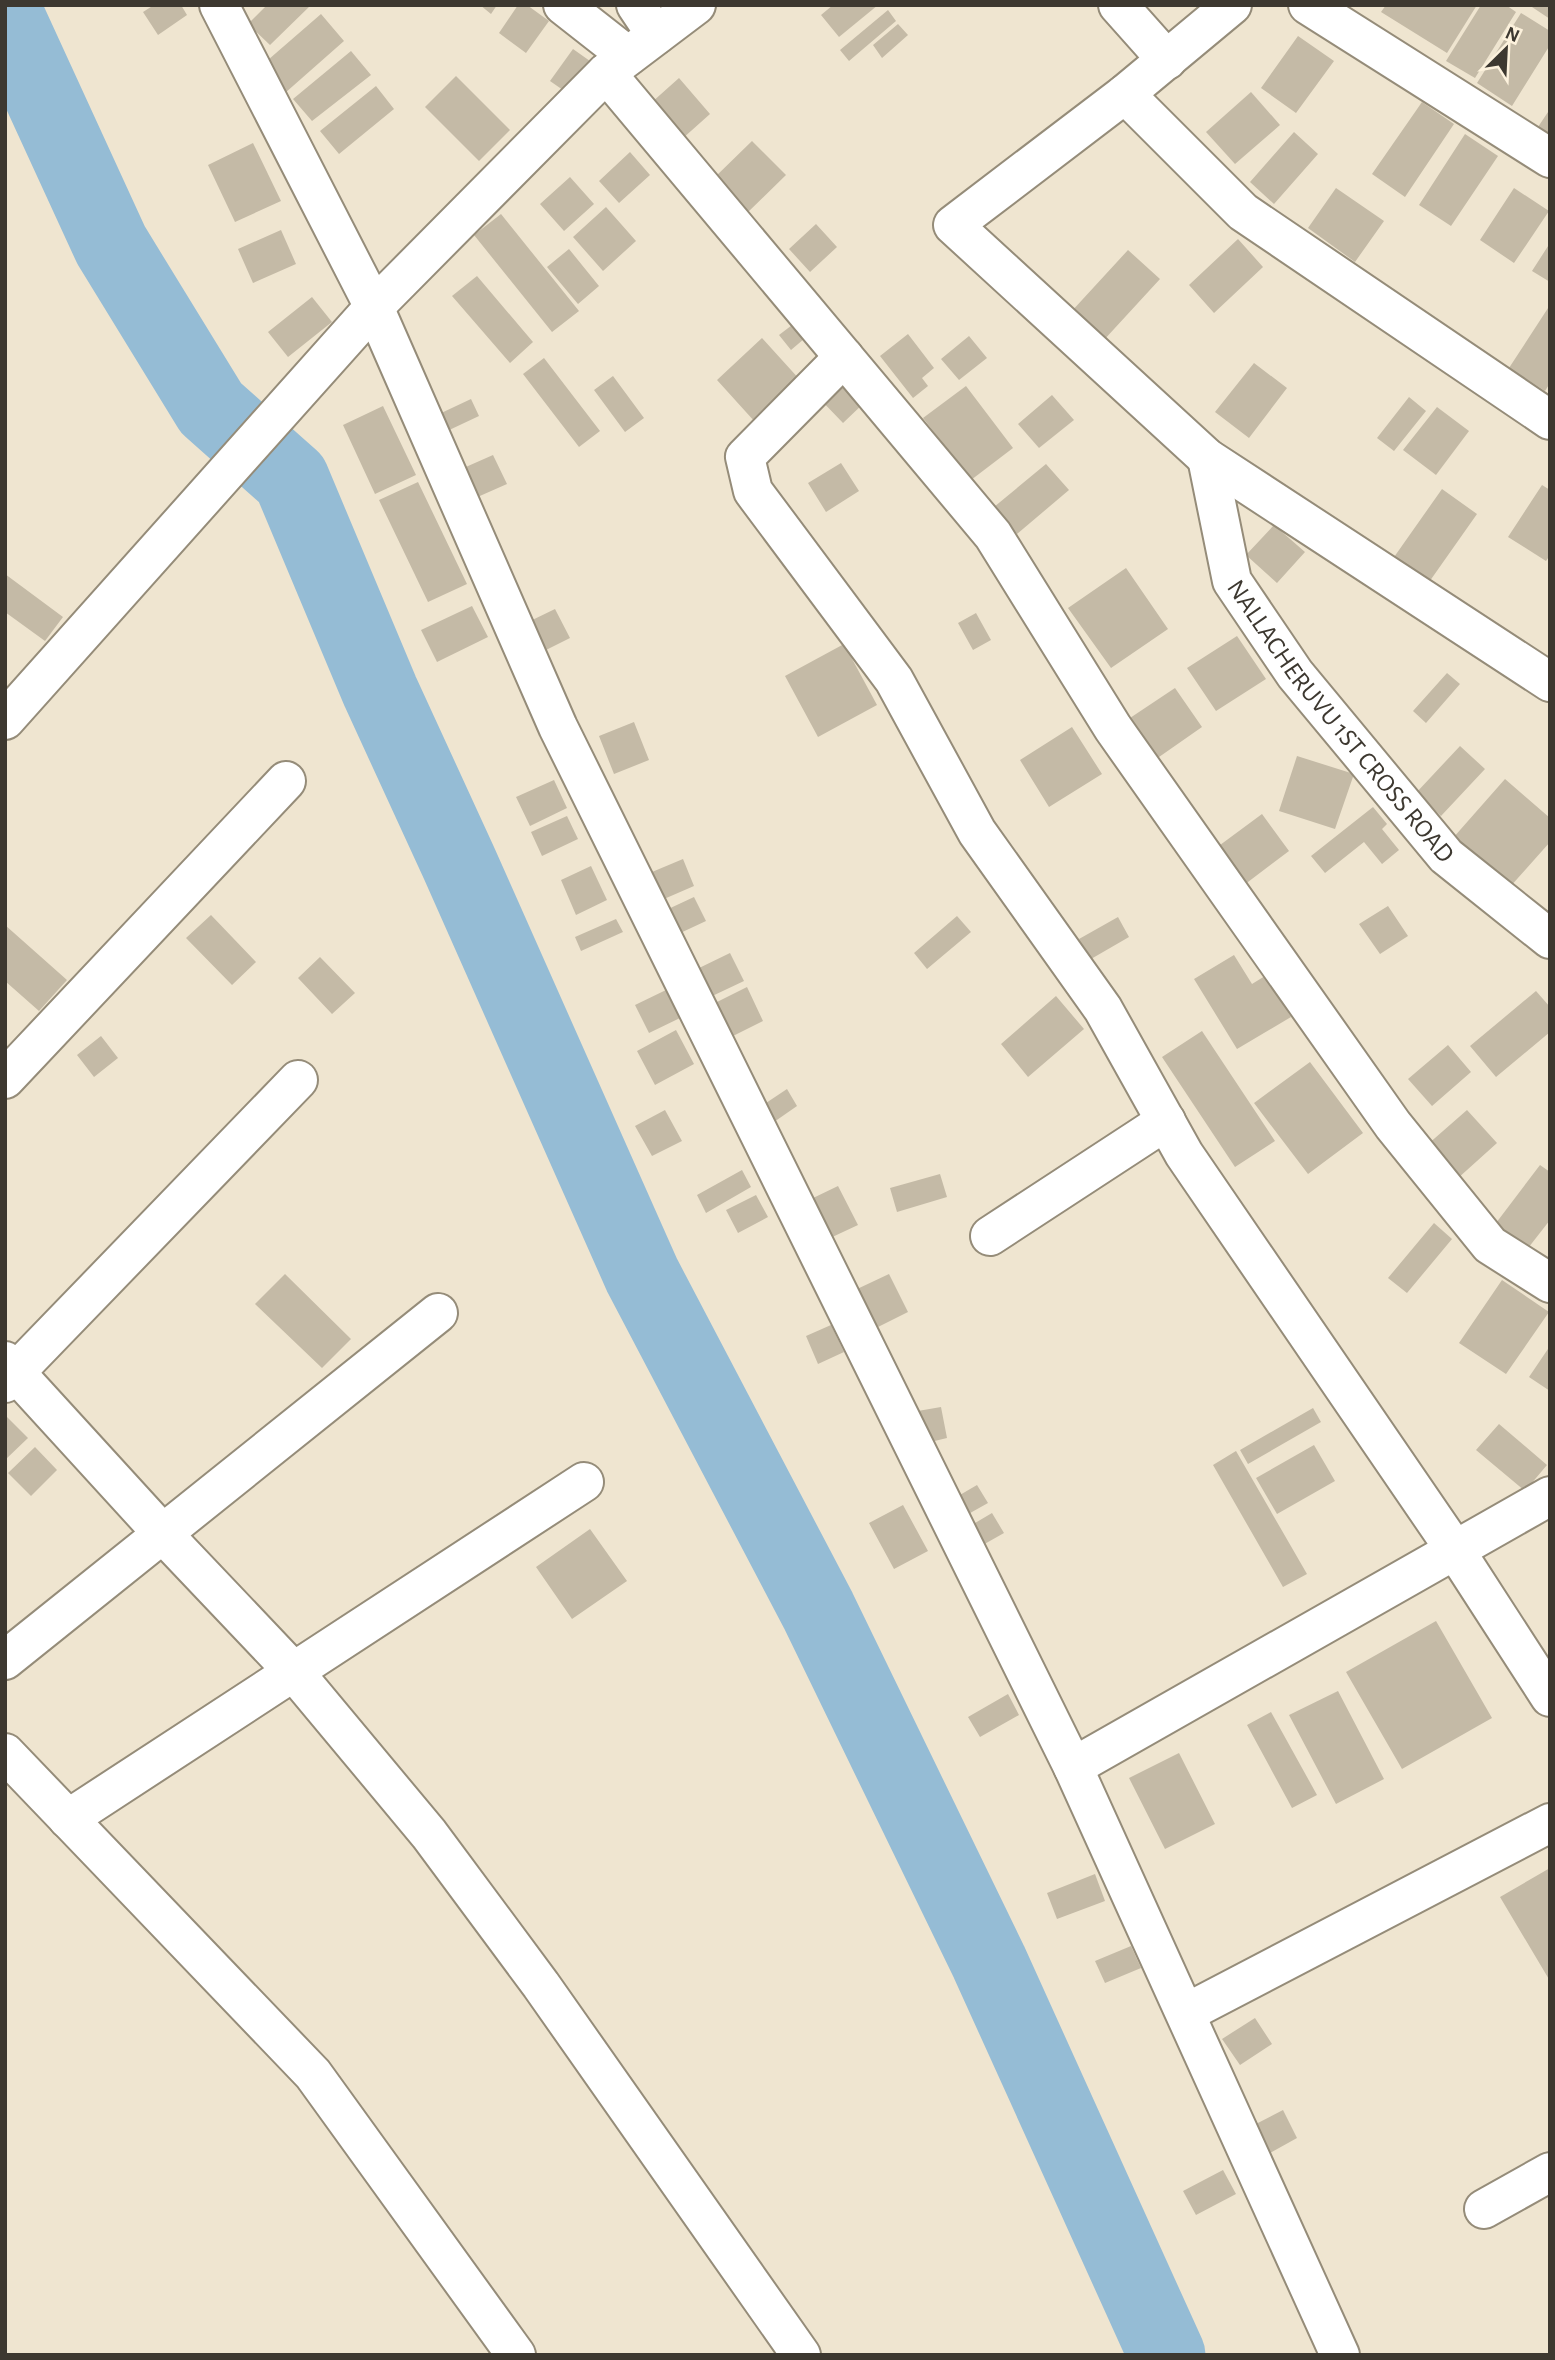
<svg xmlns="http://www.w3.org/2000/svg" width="1555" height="2360" font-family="'Alegreya Sans',sans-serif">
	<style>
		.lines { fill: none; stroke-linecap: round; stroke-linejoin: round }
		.river { stroke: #95bcd5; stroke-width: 77 }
		.building { fill: #c4baa6 }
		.minor-casing { stroke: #958c79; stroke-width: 42 }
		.minor { stroke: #fff; stroke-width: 38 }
		.labels { text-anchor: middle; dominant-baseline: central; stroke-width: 5; stroke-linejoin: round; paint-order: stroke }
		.street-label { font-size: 26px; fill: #3d3830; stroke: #fdf2dd }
	</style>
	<rect width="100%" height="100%" fill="#efe5d0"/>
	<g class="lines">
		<path class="river" d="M5,14L111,245L211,408L291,479L380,691L459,863L642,1275L818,1610L989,1962L1167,2355"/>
	</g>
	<path class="building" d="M154,5H181L187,15L158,35L143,12Z
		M267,5H311L270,45L248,24Z
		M480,5H497L491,14Z
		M518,5H527L549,21L526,53L499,33Z
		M833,5H878L839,37L821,15Z
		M1386,5H1477L1447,53L1381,12Z
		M1481,5H1506L1516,12L1475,78L1446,61Z
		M1529,5H1550V19Z
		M888,10L896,21L849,61L840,50Z
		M1521,13L1550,31V45L1512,106L1477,83Z
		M321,14L344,41L285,93L261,66Z
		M898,24L908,35L882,58L873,45Z
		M1298,36L1334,61L1296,113L1261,88Z
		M573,49L597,66L573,97L550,81Z
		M351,51L371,75L312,121L293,99Z
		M456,76L510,130L479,161L425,107Z
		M679,78L710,114L682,139L651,103Z
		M376,86L394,109L339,154L320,131Z
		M1251,92L1280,125L1235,164L1206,132Z
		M1422,102L1454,124L1405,197L1372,174Z
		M1550,109V135L1538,127Z
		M1294,132L1318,154L1274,204L1250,182Z
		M1465,134L1498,156L1451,226L1419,205Z
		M752,141L786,175L746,214L712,180Z
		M253,143L281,201L235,222L208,165Z
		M630,152L650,175L619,203L599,181Z
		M570,177L594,204L564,231L540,204Z
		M1336,188L1384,221L1355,262L1308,228Z
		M1514,188L1549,211L1514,263L1480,240Z
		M606,207L636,241L603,271L573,237Z
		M501,214L579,311L552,332L474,235Z
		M816,224L837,247L810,272L789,249Z
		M281,230L296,264L253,283L238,249Z
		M1238,239L1263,267L1214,313L1189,285Z
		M1550,243V282L1532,271Z
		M569,249L599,286L578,304L547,267Z
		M1128,250L1160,279L1103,341L1071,312Z
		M477,276L533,342L510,363L452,296Z
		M312,297L332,322L288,357L268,332Z
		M1550,305V383L1545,391L1509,368Z
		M800,319L811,333L791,350L779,335Z
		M908,334L934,368L922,378L928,386L913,398L880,356Z
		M969,336L987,358L959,380L941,359Z
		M762,338L801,381L755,422L717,380Z
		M544,358L600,431L579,447L523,374Z
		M1254,363L1287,388L1249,438L1215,412Z
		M613,376L644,418L625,432L594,390Z
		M840,376L865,402L843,423L818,397Z
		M966,386L1013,448L971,480L923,418Z
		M1052,395L1074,420L1039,448L1018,424Z
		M1409,397L1426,411L1394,451L1377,438Z
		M471,399L479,416L445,432L437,415Z
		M383,406L416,475L375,494L343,425Z
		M1437,407L1469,431L1436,475L1403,450Z
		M493,455L507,484L473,499L459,470Z
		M841,463L859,491L826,512L808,483Z
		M1046,464L1069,490L1017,534L994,507Z
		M418,482L467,584L428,602L379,500Z
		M1542,485L1550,490V555L1546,561L1508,537Z
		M1442,489L1477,514L1427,585L1392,560Z
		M1274,525L1305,552L1277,583L1246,555Z
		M1126,568L1168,629L1111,668L1068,608Z
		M5,574L63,617L45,641L5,612Z
		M472,606L488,637L437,662L421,630Z
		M555,609L570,638L538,654L522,625Z
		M976,613L991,640L973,650L958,623Z
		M1237,636L1266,679L1216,711L1187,668Z
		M844,644L877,705L818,737L785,676Z
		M1447,673L1460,684L1426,723L1413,711Z
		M1175,688L1202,727L1149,764L1121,724Z
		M634,722L649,760L614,774L599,736Z
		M1072,727L1102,774L1049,807L1020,760Z
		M1460,746L1485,769L1441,816L1416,793Z
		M1297,756L1354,774L1335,829L1279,811Z
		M1505,779L1550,818V842L1509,888L1453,838Z
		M554,780L567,808L530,826L516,797Z
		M1373,807L1387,824L1382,829L1399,850L1382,864L1364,842L1325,873L1311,856Z
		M1262,814L1289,851L1244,885L1216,848Z
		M567,816L578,839L542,856L531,832Z
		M683,859L694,886L664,899L652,872Z
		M591,866L607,900L576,915L561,880Z
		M694,897L706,921L676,935L664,911Z
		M1388,906L1408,936L1380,954L1359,924Z
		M211,915L256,962L232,985L186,938Z
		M957,916L971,932L927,969L914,953Z
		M1118,917L1129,937L1091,959L1079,939Z
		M616,919L623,932L581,951L575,937Z
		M5,925L67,980L39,1011L5,981Z
		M730,953L744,981L708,998L695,970Z
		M1234,955L1252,984L1265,976L1291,1017L1237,1049L1194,979Z
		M320,957L355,993L332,1014L298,978Z
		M747,987L763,1021L729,1038L713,1004Z
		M666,990L680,1018L649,1033L635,1005Z
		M1536,991L1550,1007V1032L1496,1077L1470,1046Z
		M1056,996L1084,1029L1028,1077L1001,1044Z
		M676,1030L694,1064L655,1085L637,1051Z
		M1202,1031L1275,1141L1235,1167L1162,1057Z
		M101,1036L118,1058L94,1077L77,1055Z
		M1448,1045L1471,1072L1432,1106L1408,1079Z
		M1310,1062L1363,1133L1308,1174L1254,1103Z
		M787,1089L797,1106L774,1122L763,1105Z
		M665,1110L682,1141L652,1156L635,1126Z
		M1467,1110L1497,1143L1457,1179L1427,1145Z
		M1540,1165L1550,1172V1220L1525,1252L1493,1227Z
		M742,1170L751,1187L706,1213L697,1195Z
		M940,1174L947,1197L897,1212L890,1188Z
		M838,1186L858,1225L828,1239L809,1200Z
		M756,1195L768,1217L738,1233L726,1210Z
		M1434,1223L1452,1239L1407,1293L1388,1278Z
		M285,1274L351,1339L322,1368L255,1304Z
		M889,1274L908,1312L874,1329L855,1290Z
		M1502,1280L1549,1312L1506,1374L1459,1343Z
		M831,1325L844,1352L818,1364L806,1336Z
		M1550,1346V1391L1529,1377Z
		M941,1407L947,1438L918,1445L912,1412Z
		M1313,1408L1321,1422L1248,1464L1240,1450Z
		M5,1415L28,1438L5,1460Z
		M1499,1424L1547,1465L1525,1491L1476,1450Z
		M1314,1445L1335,1481L1277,1514L1256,1478Z
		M35,1447L57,1470L31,1496L8,1473Z
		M1236,1451L1307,1574L1283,1587L1213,1465Z
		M977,1485L988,1503L963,1517L953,1499Z
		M903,1505L928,1551L894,1569L869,1523Z
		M992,1513L1004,1533L981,1546L970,1526Z
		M590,1529L627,1581L572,1619L536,1567Z
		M1436,1621L1492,1718L1402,1769L1346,1672Z
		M1338,1691L1384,1779L1336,1804L1289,1715Z
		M1008,1694L1019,1715L980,1737L968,1717Z
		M1271,1712L1317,1795L1292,1808L1247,1725Z
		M1179,1753L1215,1824L1165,1849L1129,1778Z
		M1550,1868V1981L1500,1897Z
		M1095,1874L1105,1901L1057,1919L1047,1893Z
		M1131,1946L1141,1968L1105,1983L1095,1961Z
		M1255,2018L1272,2044L1240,2065L1222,2039Z
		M1283,2110L1297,2138L1270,2153L1254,2125Z
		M1223,2170L1236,2194L1196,2215L1183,2191Z"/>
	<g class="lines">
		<defs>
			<g id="minor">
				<path d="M219,5L374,307L558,727L1073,1767L1340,2355"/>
				<path d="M563,5L628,56"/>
				<path d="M636,5L656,35"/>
				<path d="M1118,5L1167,60"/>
				<path d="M1232,5L1125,94L953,225L1207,458L1550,682"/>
				<path d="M1308,5L1550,158"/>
				<path d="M606,73L993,535L1113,728L1393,1125L1490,1245L1550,1283"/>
				<path d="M1125,94L1243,212L1550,420"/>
				<path d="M844,357L745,457L753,491L894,680L977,832L1103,1009L1184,1154L1455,1550L1550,1697"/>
				<path id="s1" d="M1207,458L1232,581L1295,674L1446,856L1550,939"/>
				<path d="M5,720L374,307L606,73L696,5"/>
				<path d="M5,1079L286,781"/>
				<path d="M990,1236L1166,1121"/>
				<path d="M5,1361L163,1534L294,1672L429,1834L541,1985L801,2355"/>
				<path d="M5,1383L298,1080"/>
				<path d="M5,1660L438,1313"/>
				<path d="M5,1753L313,2074L516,2355"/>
				<path d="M1073,1767L1550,1496"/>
				<path d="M68,1819L584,1482"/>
				<path d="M1186,2013L1550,1823"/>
				<path d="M1484,2209L1550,2172"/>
			</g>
		</defs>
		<use href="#minor" class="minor-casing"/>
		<use href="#minor" class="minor"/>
	</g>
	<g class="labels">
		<g class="street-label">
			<text stroke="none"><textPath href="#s1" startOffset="303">NALLACHERUVU 1ST CROSS ROAD</textPath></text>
		</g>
	</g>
	<rect width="1555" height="2360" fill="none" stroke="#3d3830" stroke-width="14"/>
	<g transform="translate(1506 49) rotate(24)" stroke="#fdf2dd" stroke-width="5" paint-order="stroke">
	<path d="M0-5L12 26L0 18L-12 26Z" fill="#3d3830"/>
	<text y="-10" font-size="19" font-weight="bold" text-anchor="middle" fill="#3d3830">N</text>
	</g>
</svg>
